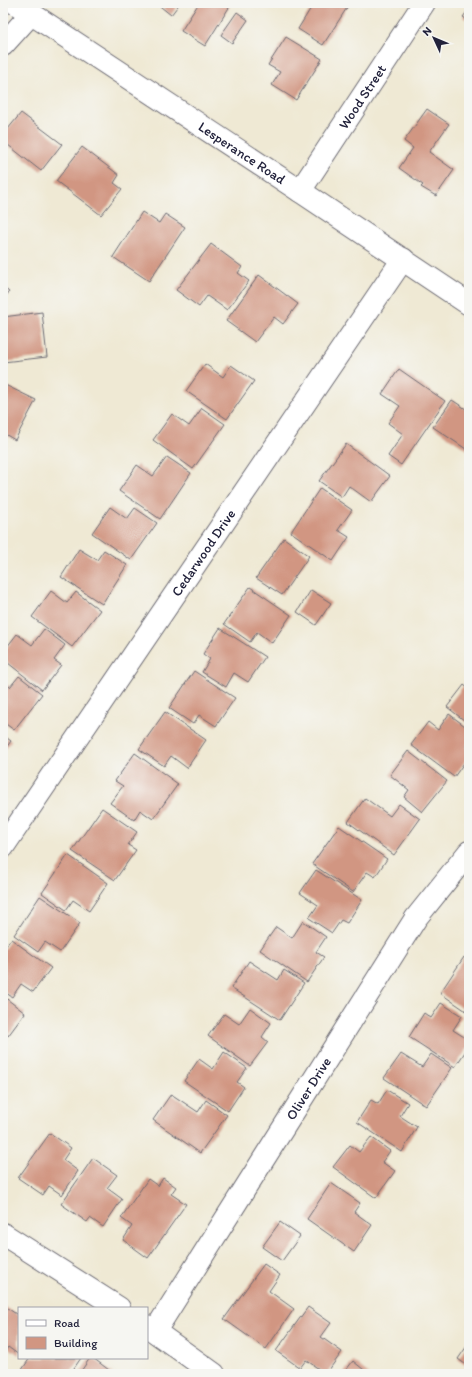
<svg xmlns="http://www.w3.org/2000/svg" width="472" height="1377" font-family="Itim,sans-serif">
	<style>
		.building { fill: #d19682 }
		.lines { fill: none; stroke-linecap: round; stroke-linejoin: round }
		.minor-casing { stroke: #6a6871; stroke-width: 24 }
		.major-casing { stroke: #6a6871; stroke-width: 24 }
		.minor { stroke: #fff; stroke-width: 22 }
		.major { stroke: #fff; stroke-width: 22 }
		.labels { text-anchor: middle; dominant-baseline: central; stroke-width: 3; stroke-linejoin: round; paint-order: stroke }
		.street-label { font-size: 14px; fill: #22223b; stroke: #f6f6f2 }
	</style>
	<rect width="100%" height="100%" fill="#f6f6f2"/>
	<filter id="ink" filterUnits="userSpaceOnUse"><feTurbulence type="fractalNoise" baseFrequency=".025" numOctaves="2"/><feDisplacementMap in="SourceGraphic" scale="8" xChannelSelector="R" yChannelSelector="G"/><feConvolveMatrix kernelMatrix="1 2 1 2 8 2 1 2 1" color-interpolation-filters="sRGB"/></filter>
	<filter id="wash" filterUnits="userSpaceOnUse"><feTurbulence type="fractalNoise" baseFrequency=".012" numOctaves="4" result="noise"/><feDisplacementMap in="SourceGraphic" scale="16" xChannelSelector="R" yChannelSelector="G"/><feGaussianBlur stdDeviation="0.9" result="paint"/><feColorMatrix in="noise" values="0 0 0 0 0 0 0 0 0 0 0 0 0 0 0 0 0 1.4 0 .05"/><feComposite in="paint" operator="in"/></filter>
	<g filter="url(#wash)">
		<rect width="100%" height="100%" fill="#efe9d4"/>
		<g id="blocks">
			<path class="building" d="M156,3H180L171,15Z
				M199,3H226L230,6L205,46L181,31Z
				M314,3H350L323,45L298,29Z
				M469,9V21L463,17Z
				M237,12L248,20L232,43L221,35Z
				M286,37L322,59L296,100L272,85L280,72L268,65Z
				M427,109L449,124L429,152L454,170L436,196L421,187L423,185L399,168L413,148L404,141Z
				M21,113L62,144L41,171L3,141V135Z
				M82,147L119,175L114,183L122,189L101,215L56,181Z
				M142,212L159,223L165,214L185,227L149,281L113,257Z
				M211,244L242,267L238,273L249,281L227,310L207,296L199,307L176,290Z
				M259,275L298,304L283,324L274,317L255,342L226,321Z
				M3,287L9,292L3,300Z
				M42,312L47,357L3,362V317Z
				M205,364L223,377L231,365L254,381L227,419L186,391Z
				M399,369L445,401L401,465L388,456L403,434L388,423L400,406L382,394Z
				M3,384L36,400L15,440L3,433Z
				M452,400L469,411V451L433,427Z
				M202,408L225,424L193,469L153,440L172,414L189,426Z
				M346,444L390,476L371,502L349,486L342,497L319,481Z
				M167,457L191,473L160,519L119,491L137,465L153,476Z
				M320,488L352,510L338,530L349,537L333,561L291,532Z
				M110,507L127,519L135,508L157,523L131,560L92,533Z
				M284,538L309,556L282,595L256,578Z
				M79,549L97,560L104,550L127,565L102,604L61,577Z
				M250,587L291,615L272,643L257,632L250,642L224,624Z
				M311,590L331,603L316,625L297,612Z
				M51,591L67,603L76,592L100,610L72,647L32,617Z
				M220,628L265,657L248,682L234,673L226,687L202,672L210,659L203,654Z
				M44,629L65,645L54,660L61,665L42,690L3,659V652L17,634L32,645Z
				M194,671L235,698L216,726L199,715L193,724L169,708Z
				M19,676L42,694L14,730L3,722V682L10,687Z
				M464,685L469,689V724L447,707Z
				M165,712L206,740L187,768L171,756L164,766L139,749Z
				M449,714L469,729V742L465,747L469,750V756L454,777L411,745L428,722L438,730Z
				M3,735L11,741L3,752Z
				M408,751L447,781L422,812L404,797L409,790L390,775Z
				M135,753L178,784L153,819L140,810L134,820L110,803L123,786L115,781Z
				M365,798L390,816L399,804L420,819L394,855L348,822Z
				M102,808L137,832L128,845L136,850L115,880L72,851Z
				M339,826L387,859L375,877L367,872L353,892L312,864Z
				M68,855L108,883L89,911L73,900L66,910L42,893Z
				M316,870L362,900L347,923L341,920L332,933L309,918L318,905L300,893Z
				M40,896L80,923L60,952L45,942L38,952L14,935Z
				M303,921L326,937L316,952L324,957L307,982L260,950L276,927L292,938Z
				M11,939L51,968L33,992L21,984L12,997L3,991V950Z
				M464,957L469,960V1013L440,993Z
				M249,961L278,980L284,970L304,983L280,1020L231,988Z
				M3,996L25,1013L8,1036L3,1032Z
				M441,1003L462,1016L453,1030L469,1040V1046L455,1067L409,1037L424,1013L431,1018Z
				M250,1008L271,1023L262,1037L268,1042L250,1066L208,1036L224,1014L239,1024Z
				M224,1052L247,1068L237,1082L244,1087L228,1111L184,1081L199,1059L213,1069Z
				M401,1054L422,1067L431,1054L452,1068L426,1106L384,1078Z
				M387,1090L408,1103L400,1116L417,1127L402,1152L357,1122L371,1100L378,1104Z
				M171,1094L198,1112L206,1100L227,1115L200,1153L153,1120Z
				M50,1133L71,1148L63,1160L78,1171L62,1195L49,1186L43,1195L18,1178Z
				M371,1137L390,1151L382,1162L395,1171L376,1198L333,1167L350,1145L359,1152Z
				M93,1158L117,1175L107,1188L122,1199L103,1227L90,1218L87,1222L61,1204Z
				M163,1178L176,1187L171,1194L186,1204L148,1258L123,1240L132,1226L121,1218L148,1179L158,1186Z
				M331,1183L360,1203L354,1212L372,1225L354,1252L307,1219Z
				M280,1222L300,1236L282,1261L262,1247Z
				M264,1264L280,1275L269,1291L294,1309L266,1349L224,1319Z
				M3,1305L19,1316V1355L8,1347L3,1354Z
				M308,1307L331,1323L321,1337L342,1352L326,1374L306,1360L300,1368L276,1351Z
				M469,1343V1367L458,1359Z
				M30,1358H81L70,1374L63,1369L59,1374H19Z
				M90,1358H93L113,1373L112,1374H79Z
				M353,1361L369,1374H343Z"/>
		</g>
	</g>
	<g filter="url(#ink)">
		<use href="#blocks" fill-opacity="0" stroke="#6a6871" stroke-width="1"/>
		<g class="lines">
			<defs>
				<g id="minor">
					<path d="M3,45L31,14"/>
					<path id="s1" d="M300,191L424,3"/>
					<path id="s2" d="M3,847L403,259"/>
					<path d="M3,1234L119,1308"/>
					<path d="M147,1326L214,1374"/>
					<path id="s3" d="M155,1331L416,918L469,852"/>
				</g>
				<g id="major">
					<path id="s4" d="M15,3L300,191L469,304"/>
				</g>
			</defs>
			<use href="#minor" class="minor-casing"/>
			<use href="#major" class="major-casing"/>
			<use href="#minor" class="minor"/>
			<use href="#major" class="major"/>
		</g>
	</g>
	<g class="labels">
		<g class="street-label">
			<text stroke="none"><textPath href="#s1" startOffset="113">Wood Street</textPath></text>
			<text stroke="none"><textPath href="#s4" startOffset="272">Lesperance Road</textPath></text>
			<text stroke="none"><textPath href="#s2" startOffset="356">Cedarwood Drive</textPath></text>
			<text stroke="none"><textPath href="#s3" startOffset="287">Oliver Drive</textPath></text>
		</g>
	</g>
	<rect width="472" height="1377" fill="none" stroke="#f6f6f2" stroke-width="16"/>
	<rect x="18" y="1307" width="130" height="52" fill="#f6f6f2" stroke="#a1a1a9"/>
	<rect x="26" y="1320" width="20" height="6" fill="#ffffff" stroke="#a1a1a9"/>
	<text x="54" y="1327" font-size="12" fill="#22223b">Road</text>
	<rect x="26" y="1337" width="20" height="12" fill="#d19682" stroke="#a1a1a9"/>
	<text x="54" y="1347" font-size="12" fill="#22223b">Building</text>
	<g transform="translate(434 38) rotate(314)" stroke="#f6f6f2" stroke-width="3" paint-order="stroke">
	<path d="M0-3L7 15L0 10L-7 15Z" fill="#22223b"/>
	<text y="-6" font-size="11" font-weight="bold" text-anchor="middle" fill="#22223b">N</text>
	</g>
</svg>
